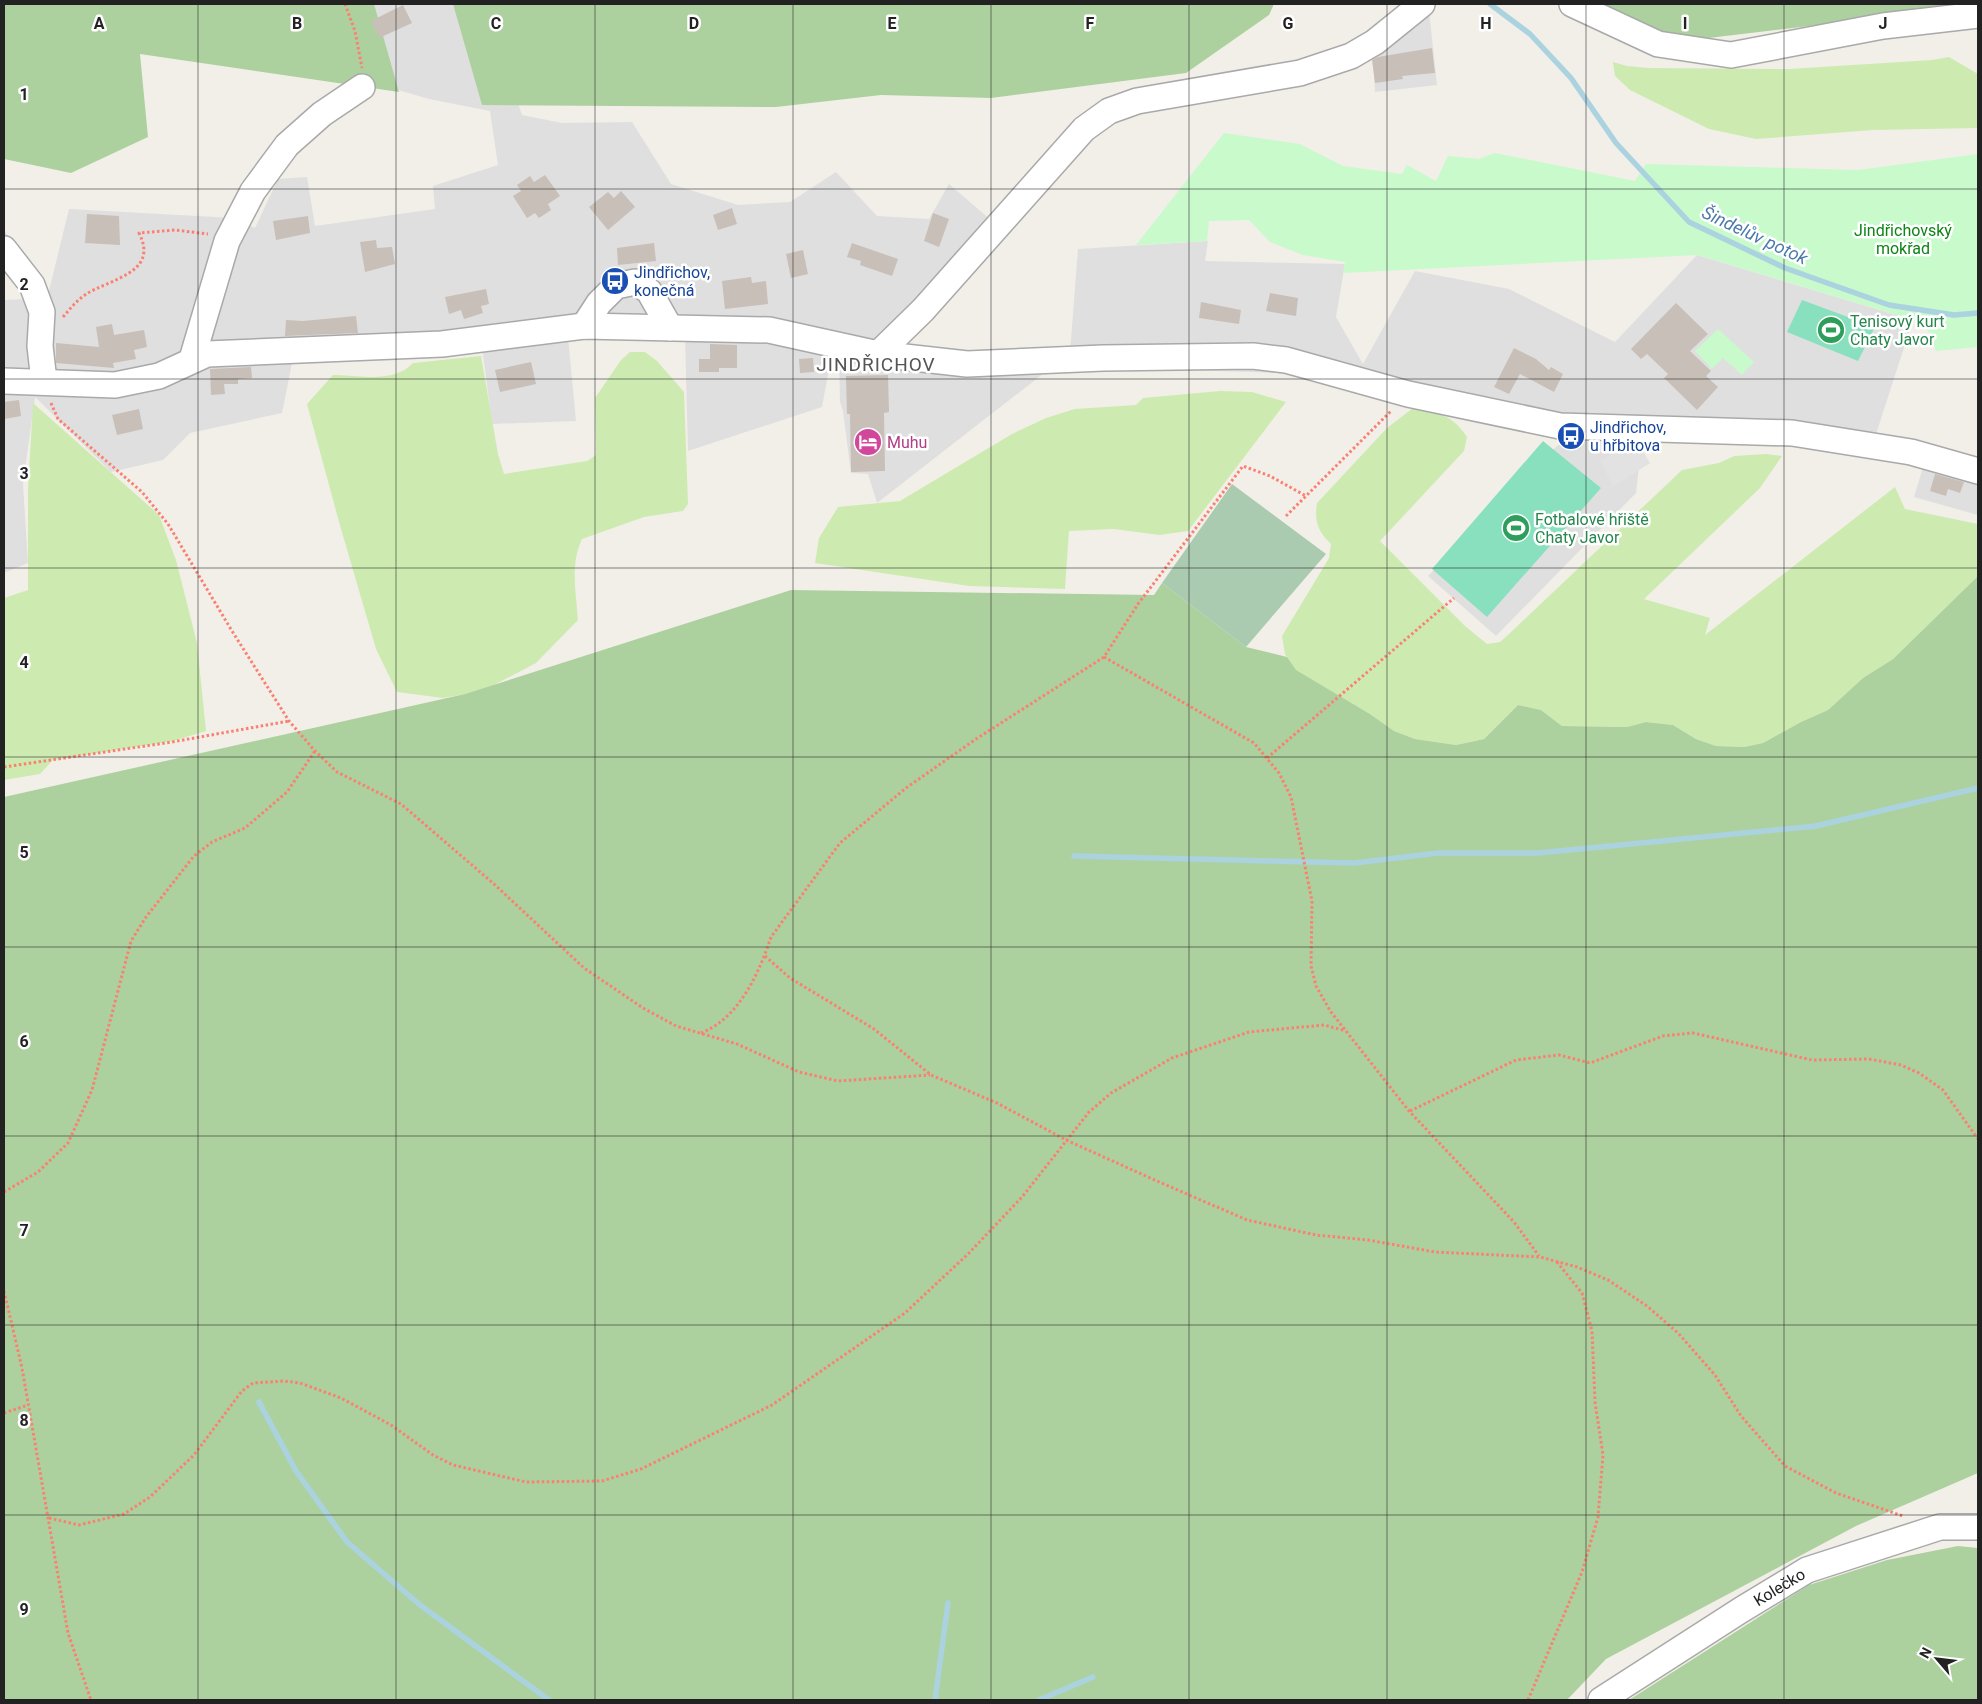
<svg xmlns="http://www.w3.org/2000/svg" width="1982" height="1704" font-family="Roboto,sans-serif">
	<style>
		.residential { fill: #e0dfdf }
		.grass { fill: #cdebb0 }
		.forest { fill: #add19e }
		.cemetery { fill: #aacbaf }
		.park { fill: #c8facc }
		.pitch { fill: #88e0be }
		.parking { fill: #e2e2e2 }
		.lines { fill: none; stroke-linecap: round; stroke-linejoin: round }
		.stream { stroke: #aad3df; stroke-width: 5.5 }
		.building { fill: #c7bfb8 }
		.minor-casing { stroke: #a9a9a9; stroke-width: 28 }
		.path { stroke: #fa8072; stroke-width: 3; stroke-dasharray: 2.5 2.5; stroke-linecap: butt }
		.minor { stroke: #fff; stroke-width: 25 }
		.grid { fill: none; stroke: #222; stroke-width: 1; stroke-opacity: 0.55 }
		.labels { text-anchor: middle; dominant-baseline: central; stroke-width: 5; stroke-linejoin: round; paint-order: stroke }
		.park-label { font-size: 16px; fill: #0c8416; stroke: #fff }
		.transit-label { font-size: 16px; fill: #164399; stroke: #fff; text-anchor: start }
		.leisure-label { font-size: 16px; fill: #27864d; stroke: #fff; text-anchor: start }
		.hotel-label { font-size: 16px; fill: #b23c85; stroke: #fff; text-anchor: start }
		.street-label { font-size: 16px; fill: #222; stroke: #fff }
		.water-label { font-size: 18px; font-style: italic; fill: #4a7aab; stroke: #fff }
		.quarter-label { font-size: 19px; letter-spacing: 1px; fill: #555; stroke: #fff }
		.grid-label { font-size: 16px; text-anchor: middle; font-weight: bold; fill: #222; stroke: #fff; stroke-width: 5; stroke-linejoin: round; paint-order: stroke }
	</style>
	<rect width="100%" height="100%" fill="#f2efe9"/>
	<path class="residential" d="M355,4H484L522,115L562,123L632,122L671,184L738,205L790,202L836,172L877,216L929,219L949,184L1007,234L897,344L961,354L1070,352L1078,249L1208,241L1205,261L1345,264L1336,317L1363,364L1415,271L1509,289L1615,342L1697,255L1913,320L1876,434L1977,459L1978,456V515L1914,497L1924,464L1806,447L1642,440L1636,493L1496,636L1428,576L1567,436L1279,373L1125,368L1048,370L877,503L868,474L851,473L843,411L840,402L839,359L833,358L830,364L822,407L688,451L685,337H568L576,421L492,424L482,347L292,363L282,413L190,433L163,460L111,472L35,397L23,484L28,563L4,573V300L28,299L4,273V230L48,295L69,209L234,218L255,228L278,179L307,177L315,226L435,209L433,186L498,165L490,111L429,99L374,83Z
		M1429,11L1437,85L1375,92L1373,57Z"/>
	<path class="grass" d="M1949,57L1978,74V128L1873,130L1756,139L1709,129L1630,90L1615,76L1613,62L1627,66L1648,68L1789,69L1932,60Z
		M630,352H645L657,361L684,392L688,504L683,511L644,517L582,539C570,564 576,593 578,620L536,663L492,686L465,694L443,698L397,692L376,649L339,522L307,404L333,375C358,375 394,384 413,363L481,356L498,454L504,474L587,461L596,455L595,398L621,360Z
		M1220,391L1252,392L1286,402L1188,531L1159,535L1114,529L1069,531L1065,589L969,586L815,563L819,538L838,507L900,501L1012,434L1046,418L1075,409L1136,405L1143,398Z
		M33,403L159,515L176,560L197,643L206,731L173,741L53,760L40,774L4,780V598L28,590V489Z
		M1413,408C1439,414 1452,414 1467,437L1464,451L1380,541L1465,626L1487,644L1500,642L1510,633L1682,470L1719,463L1734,456L1766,454L1782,456L1760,488L1644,599L1710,618L1705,635L1895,487L1905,509L1978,524V576L1893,659L1863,678L1828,710L1801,722L1763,743L1744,747L1716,746L1696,739L1673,725L1646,722L1627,727L1562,726L1541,710L1518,705L1484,739L1456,745L1415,739L1394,731L1370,714L1295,670L1285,654L1282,636L1329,558L1331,544C1318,531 1314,522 1317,503L1387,428Z"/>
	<path class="forest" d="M4,4H374L399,92L140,54L148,137L71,173L4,159Z
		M453,4H1274L1269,15L1186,73L991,98L881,95L776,107L482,105Z
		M1590,4H1978V6L1658,44Z
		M1978,576V1473L1856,1526L1606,1659L1567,1700H4V797L465,694L791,590L1154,595L1162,583L1246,647L1287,657L1296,670L1370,714L1394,731L1415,739L1456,745L1484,739L1518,705L1541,710L1562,726L1627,727L1646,722L1673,725L1696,739L1716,746L1744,747L1763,743L1801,722L1828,710L1863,678L1893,659Z
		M1958,1546L1978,1548V1700H1629L1809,1585L1887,1560Z"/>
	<path class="cemetery" d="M1232,484L1326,554L1246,647L1162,583Z"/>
	<path class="park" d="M1224,133L1300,144L1343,166L1402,174L1407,165L1436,181L1448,156L1479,159L1495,153L1635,181L1646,164L1858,170L1978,154V347L1936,351L1929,332L1920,322L1698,255L1343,273L1345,262L1303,255L1270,242L1249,220L1209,221L1207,241L1136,245Z
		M1718,329L1754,362L1742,375L1723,358L1712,369L1695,351Z"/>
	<path class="pitch" d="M1802,300L1875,327L1858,361L1787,332Z
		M1543,441L1601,488L1487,617L1432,569Z"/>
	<path class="parking" d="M1635,438L1650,463L1613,487L1601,461Z"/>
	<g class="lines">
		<path class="stream" d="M1490,4L1530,34L1571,78L1616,143L1689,222L1785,268L1889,305L1954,315L1978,313
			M1074,856L1354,863L1438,853H1538L1816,826L1978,788
			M259,1402L296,1471L347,1542L420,1605L549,1700
			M935,1700L948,1603
			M1039,1700L1093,1677"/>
	</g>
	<path class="building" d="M403,5L412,23L379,38L371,21Z
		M1432,48L1435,73L1402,76L1403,79L1375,83L1372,60L1378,57Z
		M545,175L560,196L548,204L551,210L539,218L535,213L527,218L513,196L521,191L517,185L530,176L534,182Z
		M621,191L635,207L608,230L589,207L608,192L614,198Z
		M732,208L737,224L718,230L713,215Z
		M933,213L949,219L939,247L924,241Z
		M87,214L119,216L120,245L85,243Z
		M308,216L310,233L276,240L273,221Z
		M376,240L377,248L392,247L395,264L365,272L360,242Z
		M654,243L656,261L618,265L617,248Z
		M852,243L898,259L892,276L860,265L861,261L847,257Z
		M803,250L808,274L791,278L786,254Z
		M751,277L752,283L766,281L768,304L725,309L722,281Z
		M486,289L489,304L481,306L483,313L464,319L461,310L449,314L445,297Z
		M1270,293L1298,298L1296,316L1266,311Z
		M1201,302L1241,310L1239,324L1199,318Z
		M1676,303L1708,334L1690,351L1711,371L1706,376L1718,387L1697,410L1664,378L1668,374L1647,354L1641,359L1631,349Z
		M356,316L358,333L285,336L286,320L303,321Z
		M112,324L114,335L144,330L147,347L134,350L136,359L113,363L114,368L56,363V343L99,347L96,327Z
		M710,344L737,345V368H719V372H699V359H710Z
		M1514,348L1536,359L1549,370L1551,367L1563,374L1554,392L1520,374L1509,394L1494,387Z
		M813,358L814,372L800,373L799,359Z
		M531,362L536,384L500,392L495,370Z
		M251,367L252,378L238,379V384H224L225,394L211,395L210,369Z
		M888,375L889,412L884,413L885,471L851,472L850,414H847L846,376Z
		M19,400L21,416L4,419V402Z
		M139,409L143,429L117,435L112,415Z
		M1935,474L1964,482L1960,493L1948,489L1946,496L1930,491Z"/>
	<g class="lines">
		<defs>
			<g id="minor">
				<path d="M1572,4L1658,44L1731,55L1883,26L1978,15"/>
				<path d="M4,249L32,285L42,312L40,346L44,381"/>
				<path d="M584,326L599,303L616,286L635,282L649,291L670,328"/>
				<path d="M878,354L923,310L1084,129L1109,111L1137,101L1300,73L1351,56L1375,42L1422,4"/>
				<path d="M192,359L227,241L253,191L287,145L322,114L362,87"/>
				<path d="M4,381L115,385L159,376L207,354L442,344L584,326L769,330L878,354L967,364L1103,358L1253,356L1286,360L1408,394L1560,426L1792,433L1911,452L1978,471"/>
				<path id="s1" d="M1601,1700L1741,1610L1807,1570L1940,1527H1978"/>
			</g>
		</defs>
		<use href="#minor" class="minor-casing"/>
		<path class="path" d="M345,4L355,31L362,68
			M63,317C70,309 76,301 85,295C108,279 160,274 139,233L175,230L208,234
			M51,403L58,419L142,492L168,524L232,631L289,721L315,751L337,772L401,804L494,884L584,968L643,1008L676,1026L737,1044L799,1072L838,1081L930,1075
			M1286,516L1392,410
			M1104,657L1254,743L1279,773L1291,797L1312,901L1311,966L1316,986L1331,1012L1409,1111L1514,1222L1539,1256
			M1267,758L1454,598
			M4,767L172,742L289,721
			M765,956L790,978L874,1029L931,1075L997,1103L1066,1140L1157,1181L1247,1220L1316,1235L1368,1240L1435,1252L1540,1257L1577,1267L1608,1280L1647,1306L1678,1333L1715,1375L1741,1416L1785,1466L1836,1493L1903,1516
			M701,1033C738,1019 759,974 771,937L840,843L906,788L976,739L1104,657L1138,604L1243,466L1270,476L1306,496
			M1410,1111L1516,1060L1559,1055L1590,1063L1663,1036L1693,1033L1812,1060L1869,1059L1901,1065L1919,1073L1943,1090L1978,1139
			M4,1192L38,1172L68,1143L92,1090L131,941L146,917L194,856L212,842L245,828L287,792L315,751
			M4,1291L22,1368L68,1633L91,1700
			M4,1413L28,1405
			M49,1518L79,1525L124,1514L150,1497L194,1455L242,1391L253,1383L284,1381L300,1383L341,1398L391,1425L433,1455L453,1465L526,1482L602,1481L641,1469L772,1405L905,1313L969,1253L1022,1197L1089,1112L1111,1093L1172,1058L1249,1032L1324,1025L1346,1031
			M1528,1700L1582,1572L1598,1517L1603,1455L1595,1402L1592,1331L1582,1293L1557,1262"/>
		<use href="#minor" class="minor"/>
	</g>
	<path class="grid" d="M198,4V1700M396,4V1700M595,4V1700M793,4V1700M991,4V1700M1189,4V1700M1387,4V1700M1586,4V1700M1784,4V1700M4,189H1978M4,379H1978M4,568H1978M4,757H1978M4,947H1978M4,1136H1978M4,1325H1978M4,1515H1978"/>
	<defs>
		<symbol id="bus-disc" viewBox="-11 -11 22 22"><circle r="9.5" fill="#1a4fb4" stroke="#fff"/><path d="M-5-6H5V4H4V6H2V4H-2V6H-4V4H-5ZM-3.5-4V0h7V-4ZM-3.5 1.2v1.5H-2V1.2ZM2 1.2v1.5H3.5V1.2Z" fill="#fff"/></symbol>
		<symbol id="stadium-disc" viewBox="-11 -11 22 22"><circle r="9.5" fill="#2e9e5b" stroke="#fff"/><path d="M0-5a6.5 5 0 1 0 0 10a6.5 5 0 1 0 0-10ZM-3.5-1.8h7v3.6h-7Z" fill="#fff"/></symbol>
		<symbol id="hotel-disc" viewBox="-11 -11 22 22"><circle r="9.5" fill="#d1479c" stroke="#fff"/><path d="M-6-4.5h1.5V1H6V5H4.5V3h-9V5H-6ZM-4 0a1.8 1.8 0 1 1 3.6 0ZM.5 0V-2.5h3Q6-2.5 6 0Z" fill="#fff"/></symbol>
	</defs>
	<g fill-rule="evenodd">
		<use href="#bus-disc" x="599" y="265" width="32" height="32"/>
		<use href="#stadium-disc" x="1815" y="314" width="32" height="32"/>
		<use href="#bus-disc" x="1555" y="420" width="32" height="32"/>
		<use href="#hotel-disc" x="852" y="426" width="32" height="32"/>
		<use href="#stadium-disc" x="1500" y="512" width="32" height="32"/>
	</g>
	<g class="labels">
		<g class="park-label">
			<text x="1903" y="230">Jindřichovský<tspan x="1903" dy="18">mokřad</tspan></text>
		</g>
		<g class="transit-label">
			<text x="634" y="272">Jindřichov,<tspan x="634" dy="18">konečná</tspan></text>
			<text x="1590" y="427">Jindřichov,<tspan x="1590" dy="18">u hřbitova</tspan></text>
		</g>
		<g class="leisure-label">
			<text x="1850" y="321">Tenisový kurt<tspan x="1850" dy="18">Chaty Javor</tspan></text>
			<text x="1535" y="519">Fotbalové hřiště<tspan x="1535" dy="18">Chaty Javor</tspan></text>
		</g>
		<g class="hotel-label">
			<text x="887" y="442">Muhu</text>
		</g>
		<g class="street-label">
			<text stroke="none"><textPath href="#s1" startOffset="211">Kolečko</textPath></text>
		</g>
		<g class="water-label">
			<text transform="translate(1755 235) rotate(25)">Šindelův potok</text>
		</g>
		<g class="quarter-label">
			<text x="876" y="364">JINDŘICHOV</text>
		</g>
	</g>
	<g class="grid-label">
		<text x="99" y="29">A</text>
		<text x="297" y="29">B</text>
		<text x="496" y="29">C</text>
		<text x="694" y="29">D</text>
		<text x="892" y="29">E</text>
		<text x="1090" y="29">F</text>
		<text x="1288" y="29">G</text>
		<text x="1486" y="29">H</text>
		<text x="1685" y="29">I</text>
		<text x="1883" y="29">J</text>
		<text x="24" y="100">1</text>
		<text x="24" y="290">2</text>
		<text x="24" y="479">3</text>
		<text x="24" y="668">4</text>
		<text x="24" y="858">5</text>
		<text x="24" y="1047">6</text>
		<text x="24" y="1236">7</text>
		<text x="24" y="1426">8</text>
		<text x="24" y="1615">9</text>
	</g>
	<rect width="1982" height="1704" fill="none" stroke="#222222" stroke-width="10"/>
	<g transform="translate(1937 1659) rotate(298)" stroke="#ffffff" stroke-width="4" paint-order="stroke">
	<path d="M0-4L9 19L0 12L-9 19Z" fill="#222222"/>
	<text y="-8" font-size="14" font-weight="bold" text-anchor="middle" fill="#222222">N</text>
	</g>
</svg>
